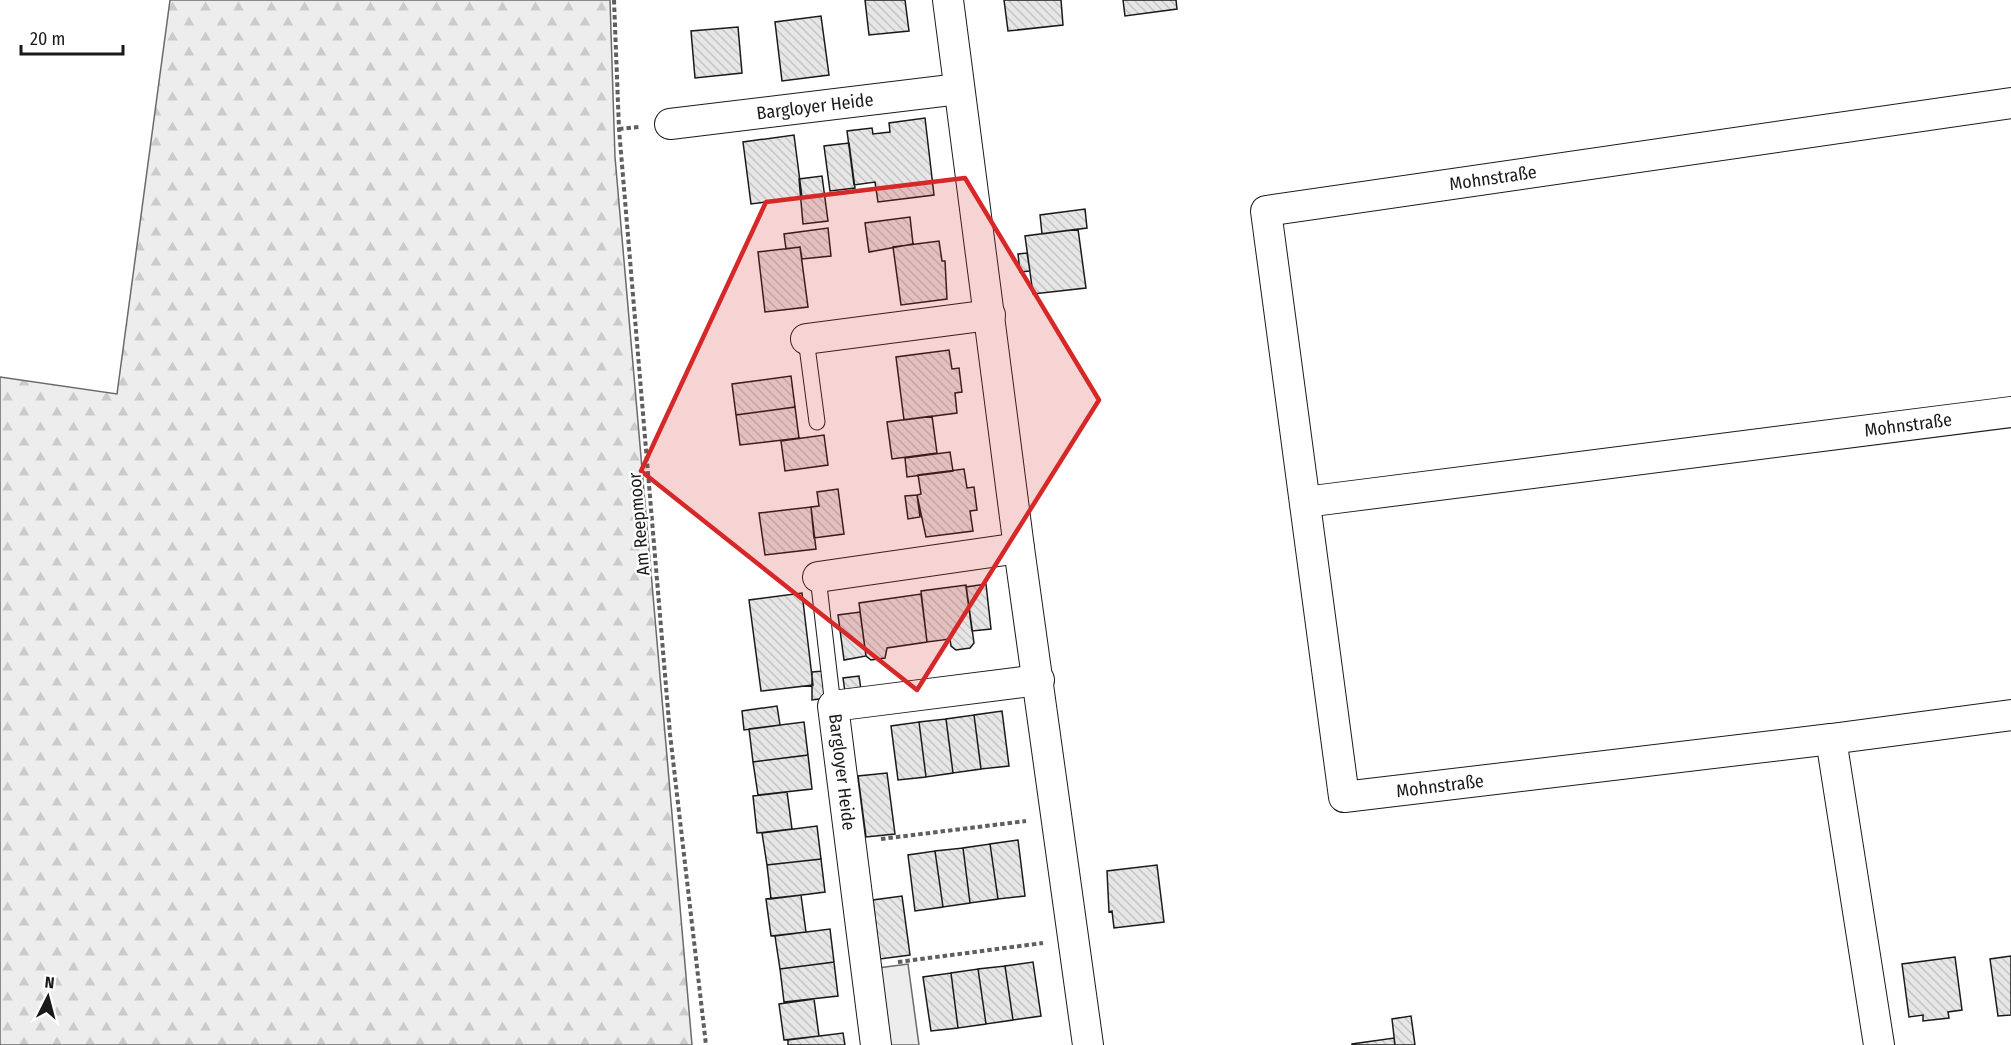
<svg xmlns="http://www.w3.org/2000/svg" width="2011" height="1045" font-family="'Fira Sans Condensed',sans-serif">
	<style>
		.forest { fill: url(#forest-firs); stroke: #6a6a6a; stroke-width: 1.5 }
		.built { fill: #ededed; stroke: #6a6a6a; stroke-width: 1.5 }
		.building { fill: url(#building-back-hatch); stroke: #1a1a1a; stroke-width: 1.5 }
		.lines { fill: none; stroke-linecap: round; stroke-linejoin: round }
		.service-casing { stroke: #1a1a1a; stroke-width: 17 }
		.minor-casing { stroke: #1a1a1a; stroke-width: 32 }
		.path { stroke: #5f5f5f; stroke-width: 4; stroke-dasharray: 4.5 3; stroke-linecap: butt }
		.service { stroke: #fff; stroke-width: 15 }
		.minor { stroke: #fff; stroke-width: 30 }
		.marked { fill: #d62828; fill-opacity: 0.2; stroke: #d62828; stroke-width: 4.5; stroke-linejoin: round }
		.labels { text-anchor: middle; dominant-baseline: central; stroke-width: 4.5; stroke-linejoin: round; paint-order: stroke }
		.street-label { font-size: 18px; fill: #1a1a1a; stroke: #fff }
	</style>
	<defs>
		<pattern id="forest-firs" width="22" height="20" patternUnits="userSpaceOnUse" patternTransform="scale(1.5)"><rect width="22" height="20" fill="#ededed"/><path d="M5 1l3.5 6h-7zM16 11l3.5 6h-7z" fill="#cbcbcb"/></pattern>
		<pattern id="building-back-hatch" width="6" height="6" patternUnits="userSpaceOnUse" patternTransform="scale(1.5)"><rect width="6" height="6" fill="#e6e6e6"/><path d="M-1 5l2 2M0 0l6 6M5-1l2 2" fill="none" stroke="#c5c5c5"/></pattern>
	</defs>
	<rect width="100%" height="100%" fill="#fff"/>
	<path class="forest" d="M170,0H610L615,157L692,1045H0V377L117,394Z"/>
	<path class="built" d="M908,964L919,1045H888L878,968Z"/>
	<path class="building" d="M865,0H905L909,31L869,35Z
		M1004,0H1061L1063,25L1008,31Z
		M1123,0H1176L1177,9L1125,16Z
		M821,16L829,75L782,81L775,22Z
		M738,27L742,73L695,78L691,31Z
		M925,118L934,195L878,202L875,182L854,185L847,131L872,128L873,134L890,132L889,123Z
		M794,135L802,197L751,204L743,142Z
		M849,143L855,188L830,191L824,146Z
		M822,176L828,221L803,224L799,179Z
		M1085,209L1087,228L1042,234L1040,215Z
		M910,217L913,244L869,252L865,223Z
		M828,228L831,256L802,259L800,247L786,249L784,234Z
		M1078,229L1086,288L1033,294L1025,236Z
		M939,241L942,261H945L947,299L901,305L893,247Z
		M800,247L808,307L765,312L758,252Z
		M1027,253L1030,271L1020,272L1018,254Z
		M949,350L952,369L959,368L962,392L955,393L957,413L904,420L896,357Z
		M791,376L795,407L736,415L732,384Z
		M795,407L799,438L740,445L736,415Z
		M932,416L937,453L892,459L887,422Z
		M824,435L828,465L785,471L781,441Z
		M950,452L953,471L907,477L905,458Z
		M964,469L967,488L974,487L977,510L970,511L973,531L926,537L917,495L921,494L918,475Z
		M838,489L844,534L814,538L811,507L819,506L817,492Z
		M917,495L920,517L908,519L905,496Z
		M811,507L816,549L765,555L759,513Z
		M986,584L991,629L972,631L966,587Z
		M966,585L974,643L970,648L956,650L951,646L950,639L927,642L921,591Z
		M802,593L813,685L761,691L749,600Z
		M921,594L927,642L887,648L885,658L871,660L866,656L859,603Z
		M860,612L866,656L844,660L838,615Z
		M823,671L827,698L812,700V672Z
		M859,676L861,690L845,692L843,678Z
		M777,706L780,725L744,730L742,711Z
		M1002,711L1009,766L981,769L974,715Z
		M974,715L981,769L953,773L946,719Z
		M946,719L953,773L926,777L919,722Z
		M804,722L808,755L753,762L749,729Z
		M919,722L926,777L898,780L891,726Z
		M808,755L812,789L758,795L753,762Z
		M887,773L895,834L866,837L858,776Z
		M787,792L792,829L757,833L753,796Z
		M817,826L821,859L767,865L762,833Z
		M1018,840L1025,896L998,899L990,844Z
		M990,844L998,899L970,903L963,848Z
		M963,848L970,903L943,907L935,851Z
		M935,851L943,907L915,911L908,855Z
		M821,859L825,892L771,899L767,865Z
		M1157,865L1164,922L1114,928L1112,911L1109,912L1107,871Z
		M801,895L806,932L771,936L766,899Z
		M902,896L910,955L880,959L873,900Z
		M830,929L834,962L780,969L775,936Z
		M2011,956V1015L1998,1016L1990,959Z
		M1955,957L1962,1010L1948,1012L1949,1018L1923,1021V1015L1909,1017L1902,964Z
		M834,962L838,996L784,1002L780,969Z
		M1033,962L1041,1016L1013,1020L1005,966Z
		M1005,966L1013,1020L986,1024L978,969Z
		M978,969L986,1024L958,1028L951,973Z
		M951,973L958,1028L931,1031L923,977Z
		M814,999L819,1036L784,1040L779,1004Z
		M1411,1016L1415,1045H1395L1392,1019Z
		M843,1033L845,1045H788V1040Z
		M1394,1038L1395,1045H1352V1044Z"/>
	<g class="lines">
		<defs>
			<path id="service" d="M806,339L817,422
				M818,577L833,706"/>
			<g id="minor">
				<path d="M948,0L1019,548L1088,1045"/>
				<path id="s1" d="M670,124L959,89"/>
				<path d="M806,339L990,315"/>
				<path id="s2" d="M1305,502L2011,412"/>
				<path d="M818,577L1019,548"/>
				<path id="s3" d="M1831,739L1344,797L1266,211L2011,103"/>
				<path d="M876,1045L833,706L1039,680"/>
				<path d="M1879,1045L1831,739L2011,715"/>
			</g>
		</defs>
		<use href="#service" class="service-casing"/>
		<use href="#minor" class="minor-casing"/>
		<path class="path" d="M614,0L619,129L670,734L706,1045
			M619,129L639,127
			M881,839L1026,821
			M898,962L1043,943"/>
		<use href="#service" class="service"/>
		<use href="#minor" class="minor"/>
	</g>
	<path class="marked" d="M965,178L1099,400L917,690L641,471L766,202Z"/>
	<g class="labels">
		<g class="street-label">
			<text stroke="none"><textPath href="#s1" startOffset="146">Bargloyer Heide</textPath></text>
			<text stroke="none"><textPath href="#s3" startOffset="1311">Mohnstraße</textPath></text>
			<text stroke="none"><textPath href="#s2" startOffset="608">Mohnstraße</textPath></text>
			<text transform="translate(639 524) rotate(-95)">Am Reepmoor</text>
			<text transform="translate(842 772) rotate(83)">Bargloyer Heide</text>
			<text transform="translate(1440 786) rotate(-7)">Mohnstraße</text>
		</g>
	</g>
	<g transform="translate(48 997) rotate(6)" stroke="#ffffff" stroke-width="4.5" paint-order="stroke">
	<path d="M0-4.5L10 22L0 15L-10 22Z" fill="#1a1a1a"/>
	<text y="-9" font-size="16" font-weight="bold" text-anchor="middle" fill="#1a1a1a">N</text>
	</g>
	<path d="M21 45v9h102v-9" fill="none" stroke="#1a1a1a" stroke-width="3"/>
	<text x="30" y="45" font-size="18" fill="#1a1a1a" stroke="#ffffff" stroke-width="4.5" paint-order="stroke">20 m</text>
</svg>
